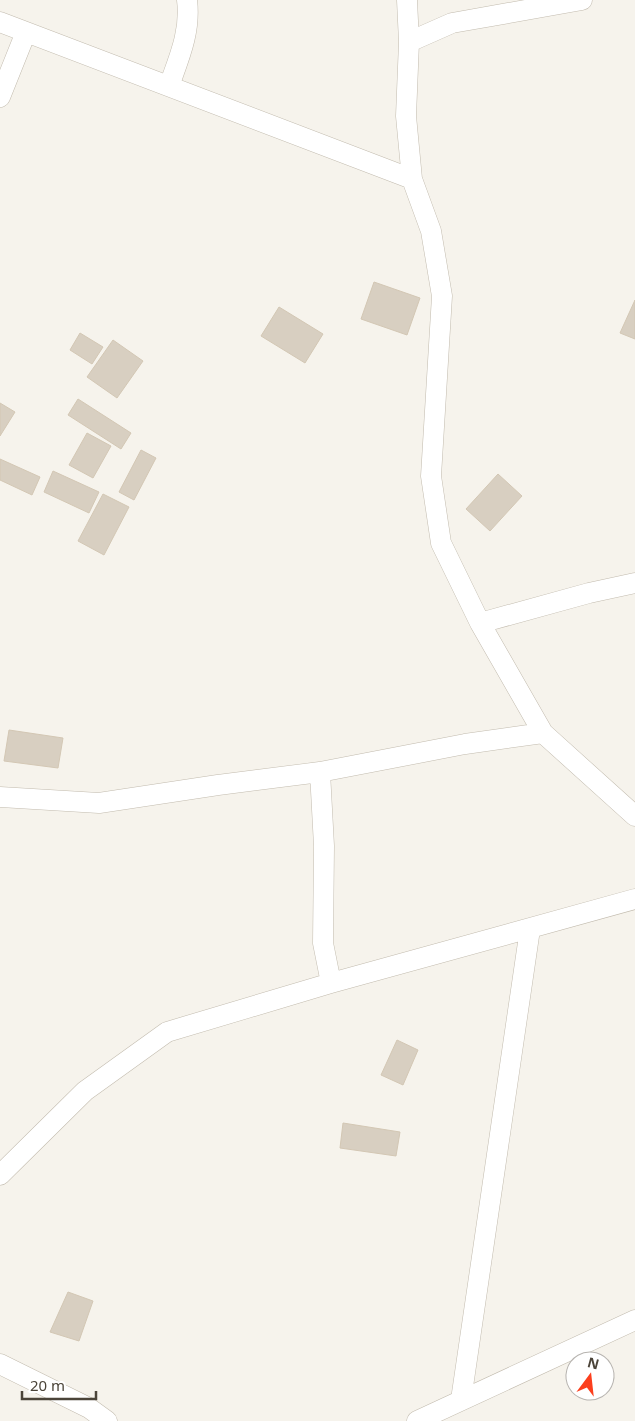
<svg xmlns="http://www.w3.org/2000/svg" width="635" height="1421" font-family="'Noto Sans',sans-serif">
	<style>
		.building { fill: #d8cfc1; stroke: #d3c7b4 }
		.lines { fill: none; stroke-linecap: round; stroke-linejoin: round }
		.minor-casing { stroke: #c2bbae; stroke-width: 21 }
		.minor { stroke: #fff; stroke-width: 20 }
	</style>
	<rect width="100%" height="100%" fill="#f6f3ec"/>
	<path class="building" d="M374,282L420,298L407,335L361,319Z
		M635,300V339L620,333Z
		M279,307L323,334L305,363L261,336Z
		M80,333L103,347L92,364L70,350Z
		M113,340L143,361L117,398L87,377Z
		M78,399L131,433L121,449L68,415Z
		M0,403L15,412L0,436Z
		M87,433L111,446L93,478L69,465Z
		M141,450L156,458L134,500L119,492Z
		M0,459L40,477L32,495L0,480Z
		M53,471L99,492L89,513L44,492Z
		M498,474L522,496L490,531L466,509Z
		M103,494L129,507L104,555L78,541Z
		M9,730L63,738L58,768L4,761Z
		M397,1040L418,1050L403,1085L381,1075Z
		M343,1123L400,1132L396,1156L340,1148Z
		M68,1292L93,1301L79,1341L50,1332Z"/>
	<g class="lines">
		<defs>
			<path id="minor" d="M407,0L409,42L406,116L412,179L431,231L442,296L431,476L441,543L480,623L543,733L635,816
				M0,22L412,179
				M409,42L452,23L582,0
				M169,86C179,58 191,31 187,0
				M0,97L26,32
				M480,623L589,593L635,583
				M320,772L324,846L323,943L331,983
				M0,797L99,803L218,785L320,772L465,744L543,733
				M0,1175L85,1091L167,1032L331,983L635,899
				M0,1364L89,1408L107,1421
				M461,1400L530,929
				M417,1421L635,1320"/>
		</defs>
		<use href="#minor" class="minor-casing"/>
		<use href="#minor" class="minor"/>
	</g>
	<g transform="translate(590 1376) rotate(15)"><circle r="24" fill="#ffffff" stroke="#b7b4b0"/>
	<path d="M0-4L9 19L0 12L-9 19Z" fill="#fc3f1d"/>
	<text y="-8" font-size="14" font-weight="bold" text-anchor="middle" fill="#4b4439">N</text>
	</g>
	<path d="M22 1391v8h74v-8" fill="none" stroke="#4b4439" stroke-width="2.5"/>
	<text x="30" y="1391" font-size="15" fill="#4b4439" stroke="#ffffff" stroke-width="4" paint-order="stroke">20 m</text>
</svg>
